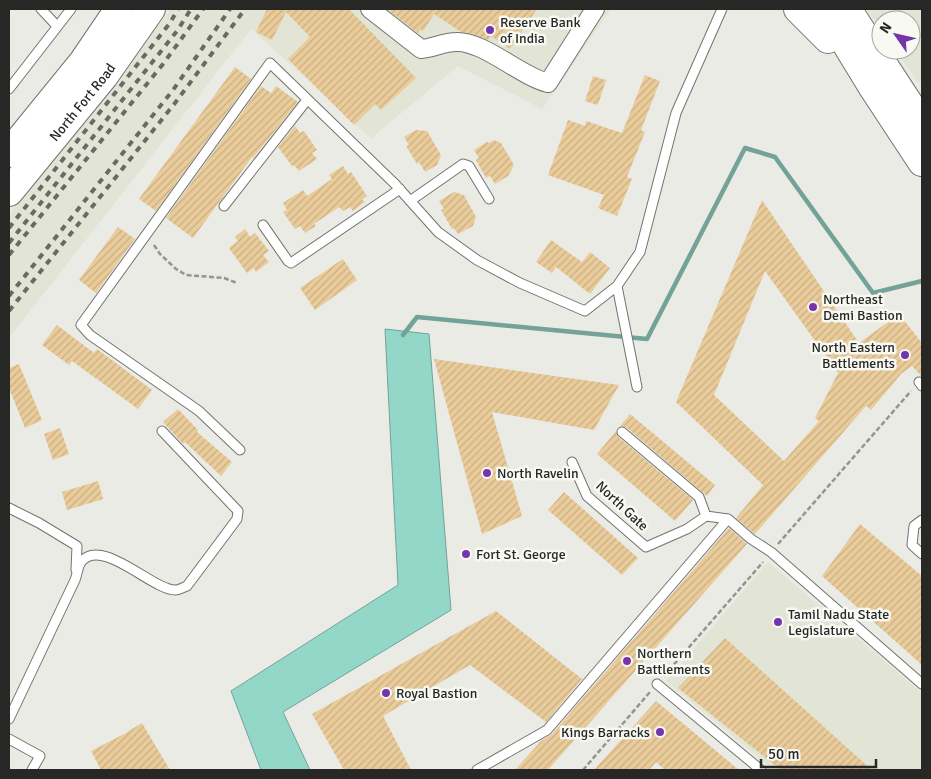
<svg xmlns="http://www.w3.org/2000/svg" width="931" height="779" font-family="Signika,sans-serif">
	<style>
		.built { fill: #e2e4d6 }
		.water { fill: #93d7c9; stroke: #73a298 }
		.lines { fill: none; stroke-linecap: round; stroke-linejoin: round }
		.stream { stroke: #73a298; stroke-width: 4.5 }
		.building { fill: url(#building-hatch); fill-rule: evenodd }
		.service-casing { stroke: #73746f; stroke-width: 11 }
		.minor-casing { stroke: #73746f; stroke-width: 20 }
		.primary-casing { stroke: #73746f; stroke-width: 30 }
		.path { stroke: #949490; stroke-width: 2.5; stroke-dasharray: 5 2.5; stroke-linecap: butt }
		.service { stroke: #fff; stroke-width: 9 }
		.minor { stroke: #fff; stroke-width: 18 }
		.primary { stroke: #fff; stroke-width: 28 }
		.rail { stroke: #696966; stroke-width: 4; stroke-dasharray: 6 6; stroke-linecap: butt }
		.poi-dot { fill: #7535aa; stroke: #f8f9f3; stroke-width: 2 }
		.labels { text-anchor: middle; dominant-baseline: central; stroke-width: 5; stroke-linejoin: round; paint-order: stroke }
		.poi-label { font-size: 14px; fill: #272725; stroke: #f8f9f3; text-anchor: start }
		.street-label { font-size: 14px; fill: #272725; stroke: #f8f9f3 }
	</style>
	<defs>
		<pattern id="building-hatch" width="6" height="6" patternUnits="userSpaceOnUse" patternTransform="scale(1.25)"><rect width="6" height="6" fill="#eacc9b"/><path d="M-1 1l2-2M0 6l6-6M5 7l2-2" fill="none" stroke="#c9af85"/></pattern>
	</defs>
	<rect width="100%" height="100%" fill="#ebebe5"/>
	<path class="built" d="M171,9H611L542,109L458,66L371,138L251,29L9,338V214Z
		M866,9H922V80L918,83L895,50H911V20H881V30Z
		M768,562L922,693V770H774L666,681Z"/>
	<path class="water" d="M385,329L429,334L451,610L283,712L310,770H261L231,691L398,585Z"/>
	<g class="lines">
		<path class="stream" d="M403,335L417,317L647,339L745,148L775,157L873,293L922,281"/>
	</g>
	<path class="building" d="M267,9H349L416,78L381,110L375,104L354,125L288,59L310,37L286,12L272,40L256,32Z
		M387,9H537L510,49L491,36L488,40L473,34L461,32L434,14L423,31L420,29L418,33Z
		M235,67L251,79L156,211L139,199Z
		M645,75L660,81L641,130L645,132L627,177L632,179L617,216L598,208L604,195L548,175L568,120L585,126L586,121L622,133Z
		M593,76L606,80L598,105L585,101Z
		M261,86L271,93L276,86L298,102L253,158L252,157L193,238L166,218Z
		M295,126L300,133L304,131L317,150L312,153L317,159L299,171L294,165L292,166L278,147Z
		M416,130L427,131L441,155L437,165L425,172L419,162L417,164L406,146L409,145L404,137Z
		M494,140L501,143L514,165L508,176L495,184L490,176L486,178L476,160L479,158L474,150L487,142L489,143Z
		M343,166L348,174L351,172L367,196L362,199L365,202L353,211L350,207L343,211L339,207L314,224L316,226L305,233L300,226L295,229L283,212L287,210L283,203L303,190L307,196L332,179L329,175Z
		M454,192L464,195L476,217L473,226L458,234L454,228L452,229L441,210L444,209L439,201Z
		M762,200L859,343L899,314L922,343V377L912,366L901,374L871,410L866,406L755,534L736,518L763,485L676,402ZM765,271L838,373L815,418L819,421L784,461L714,395Z
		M118,227L135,239L96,293L79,280Z
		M245,229L250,237L255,233L269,251L263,255L269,262L256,272L254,268L247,273L229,248L238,241L235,237Z
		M551,240L582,262L590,252L610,268L590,294L556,267L552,273L536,262Z
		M343,259L357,280L315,310L300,288Z
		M57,325L94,353L97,349L152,390L138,409L72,361L69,365L42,345Z
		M434,359L619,385L594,430L492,412L522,516L482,534Z
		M19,364L42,420L25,428L9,388V368Z
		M178,409L198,430L197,432L232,462L221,476L185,442L183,444L163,422Z
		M630,414L715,485L707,496L626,427L620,426Z
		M60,428L69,454L53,460L44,434Z
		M616,431L618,437L693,500L675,521L597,454Z
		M98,481L103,499L67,510L62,492Z
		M564,492L638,558L622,575L548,510Z
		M860,524L922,576V665L822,576Z
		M729,528L747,544L548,770H515L541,741L552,734Z
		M496,611L582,679L546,722L470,665L383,716L411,770H344L312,714Z
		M725,638L872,770H781L678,688Z
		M656,701L739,770H665L656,762L649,770H594Z
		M142,723L170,770H101L91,751L124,734Z"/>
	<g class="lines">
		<defs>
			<path id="service" d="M41,9L57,26
				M9,89L71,9
				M410,201L463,164L469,166L489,199
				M224,206L307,100
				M263,225L288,261L291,263L400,189
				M617,286L637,387
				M919,382L922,386
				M622,432L699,497L706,516
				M240,450L199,411L90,335L81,325L270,63L395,184L438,232L477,260L520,283L585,311L617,286L640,252L676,113L722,9
				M572,462L587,496L646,547L687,529L706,516L728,519L751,539L771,552L922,684
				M9,508L39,523L77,546L76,570
				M922,520L914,526L912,545L922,554
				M657,684L761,770
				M9,719L75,580C77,575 78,566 81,562C102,536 153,591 176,590C179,590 184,587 187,586L237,519L238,511L162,431
				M9,739L40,756L32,770
				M477,770L547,730L728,519"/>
			<path id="minor" d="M370,9L421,49C433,48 444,42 456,42C484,41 520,76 548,83L595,9"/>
			<g id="primary">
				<path d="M798,9L828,39"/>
				<path d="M821,9L836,27L872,86L922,162"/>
				<path d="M847,9L922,124"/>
				<path d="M9,153L83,62L119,9"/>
				<path id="s1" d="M9,192L104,76L151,9"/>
			</g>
		</defs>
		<use href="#service" class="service-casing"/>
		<use href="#minor" class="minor-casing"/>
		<use href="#primary" class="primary-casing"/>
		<path class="path" d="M154,245L160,254L176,269L186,275L224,278L237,283
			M778,544L911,391
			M664,676L763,562
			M583,770L650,692"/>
		<use href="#service" class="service"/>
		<use href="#minor" class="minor"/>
		<use href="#primary" class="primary"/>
		<path class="rail" d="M9,228L170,23L178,9
			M9,243L177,31L191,9
			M9,255L163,64L203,9
			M9,296L173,90L230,9
			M9,311L175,103L245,9"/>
	</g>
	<g class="poi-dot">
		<circle cx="490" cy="30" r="5"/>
		<circle cx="813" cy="307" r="5"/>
		<circle cx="905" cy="355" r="5"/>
		<circle cx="487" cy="473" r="5"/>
		<circle cx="466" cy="554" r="5"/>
		<circle cx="778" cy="622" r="5"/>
		<circle cx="627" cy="661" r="5"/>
		<circle cx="386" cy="693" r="5"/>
		<circle cx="660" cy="732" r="5"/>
	</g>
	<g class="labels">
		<g class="poi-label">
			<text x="500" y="22">Reserve Bank<tspan x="500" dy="16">of India</tspan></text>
			<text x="823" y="299">Northeast<tspan x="823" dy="16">Demi Bastion</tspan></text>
			<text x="895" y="347" text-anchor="end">North Eastern<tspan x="895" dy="16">Battlements</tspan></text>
			<text x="497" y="473">North Ravelin</text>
			<text x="476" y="554">Fort St. George</text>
			<text x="788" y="614">Tamil Nadu State<tspan x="788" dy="16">Legislature</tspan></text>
			<text x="637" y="653">Northern<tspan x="637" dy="16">Battlements</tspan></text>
			<text x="396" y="693">Royal Bastion</text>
			<text x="650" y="732" text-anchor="end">Kings Barracks</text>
		</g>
		<g class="street-label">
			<text stroke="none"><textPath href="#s1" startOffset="116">North Fort Road</textPath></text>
			<text transform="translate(622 506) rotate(43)">North Gate</text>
		</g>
	</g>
	<rect width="931" height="779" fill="none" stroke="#272725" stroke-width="20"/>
	<g transform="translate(896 35) rotate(304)"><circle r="24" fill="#f8f9f3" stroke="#a4a5a1"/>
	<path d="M0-4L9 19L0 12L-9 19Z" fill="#7535aa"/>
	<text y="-8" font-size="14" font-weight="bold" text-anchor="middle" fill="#272725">N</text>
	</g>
	<path d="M761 759v8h115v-8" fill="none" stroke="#272725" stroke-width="2.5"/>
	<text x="768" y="759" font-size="15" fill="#272725" stroke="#f8f9f3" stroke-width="4" paint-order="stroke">50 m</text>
</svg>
